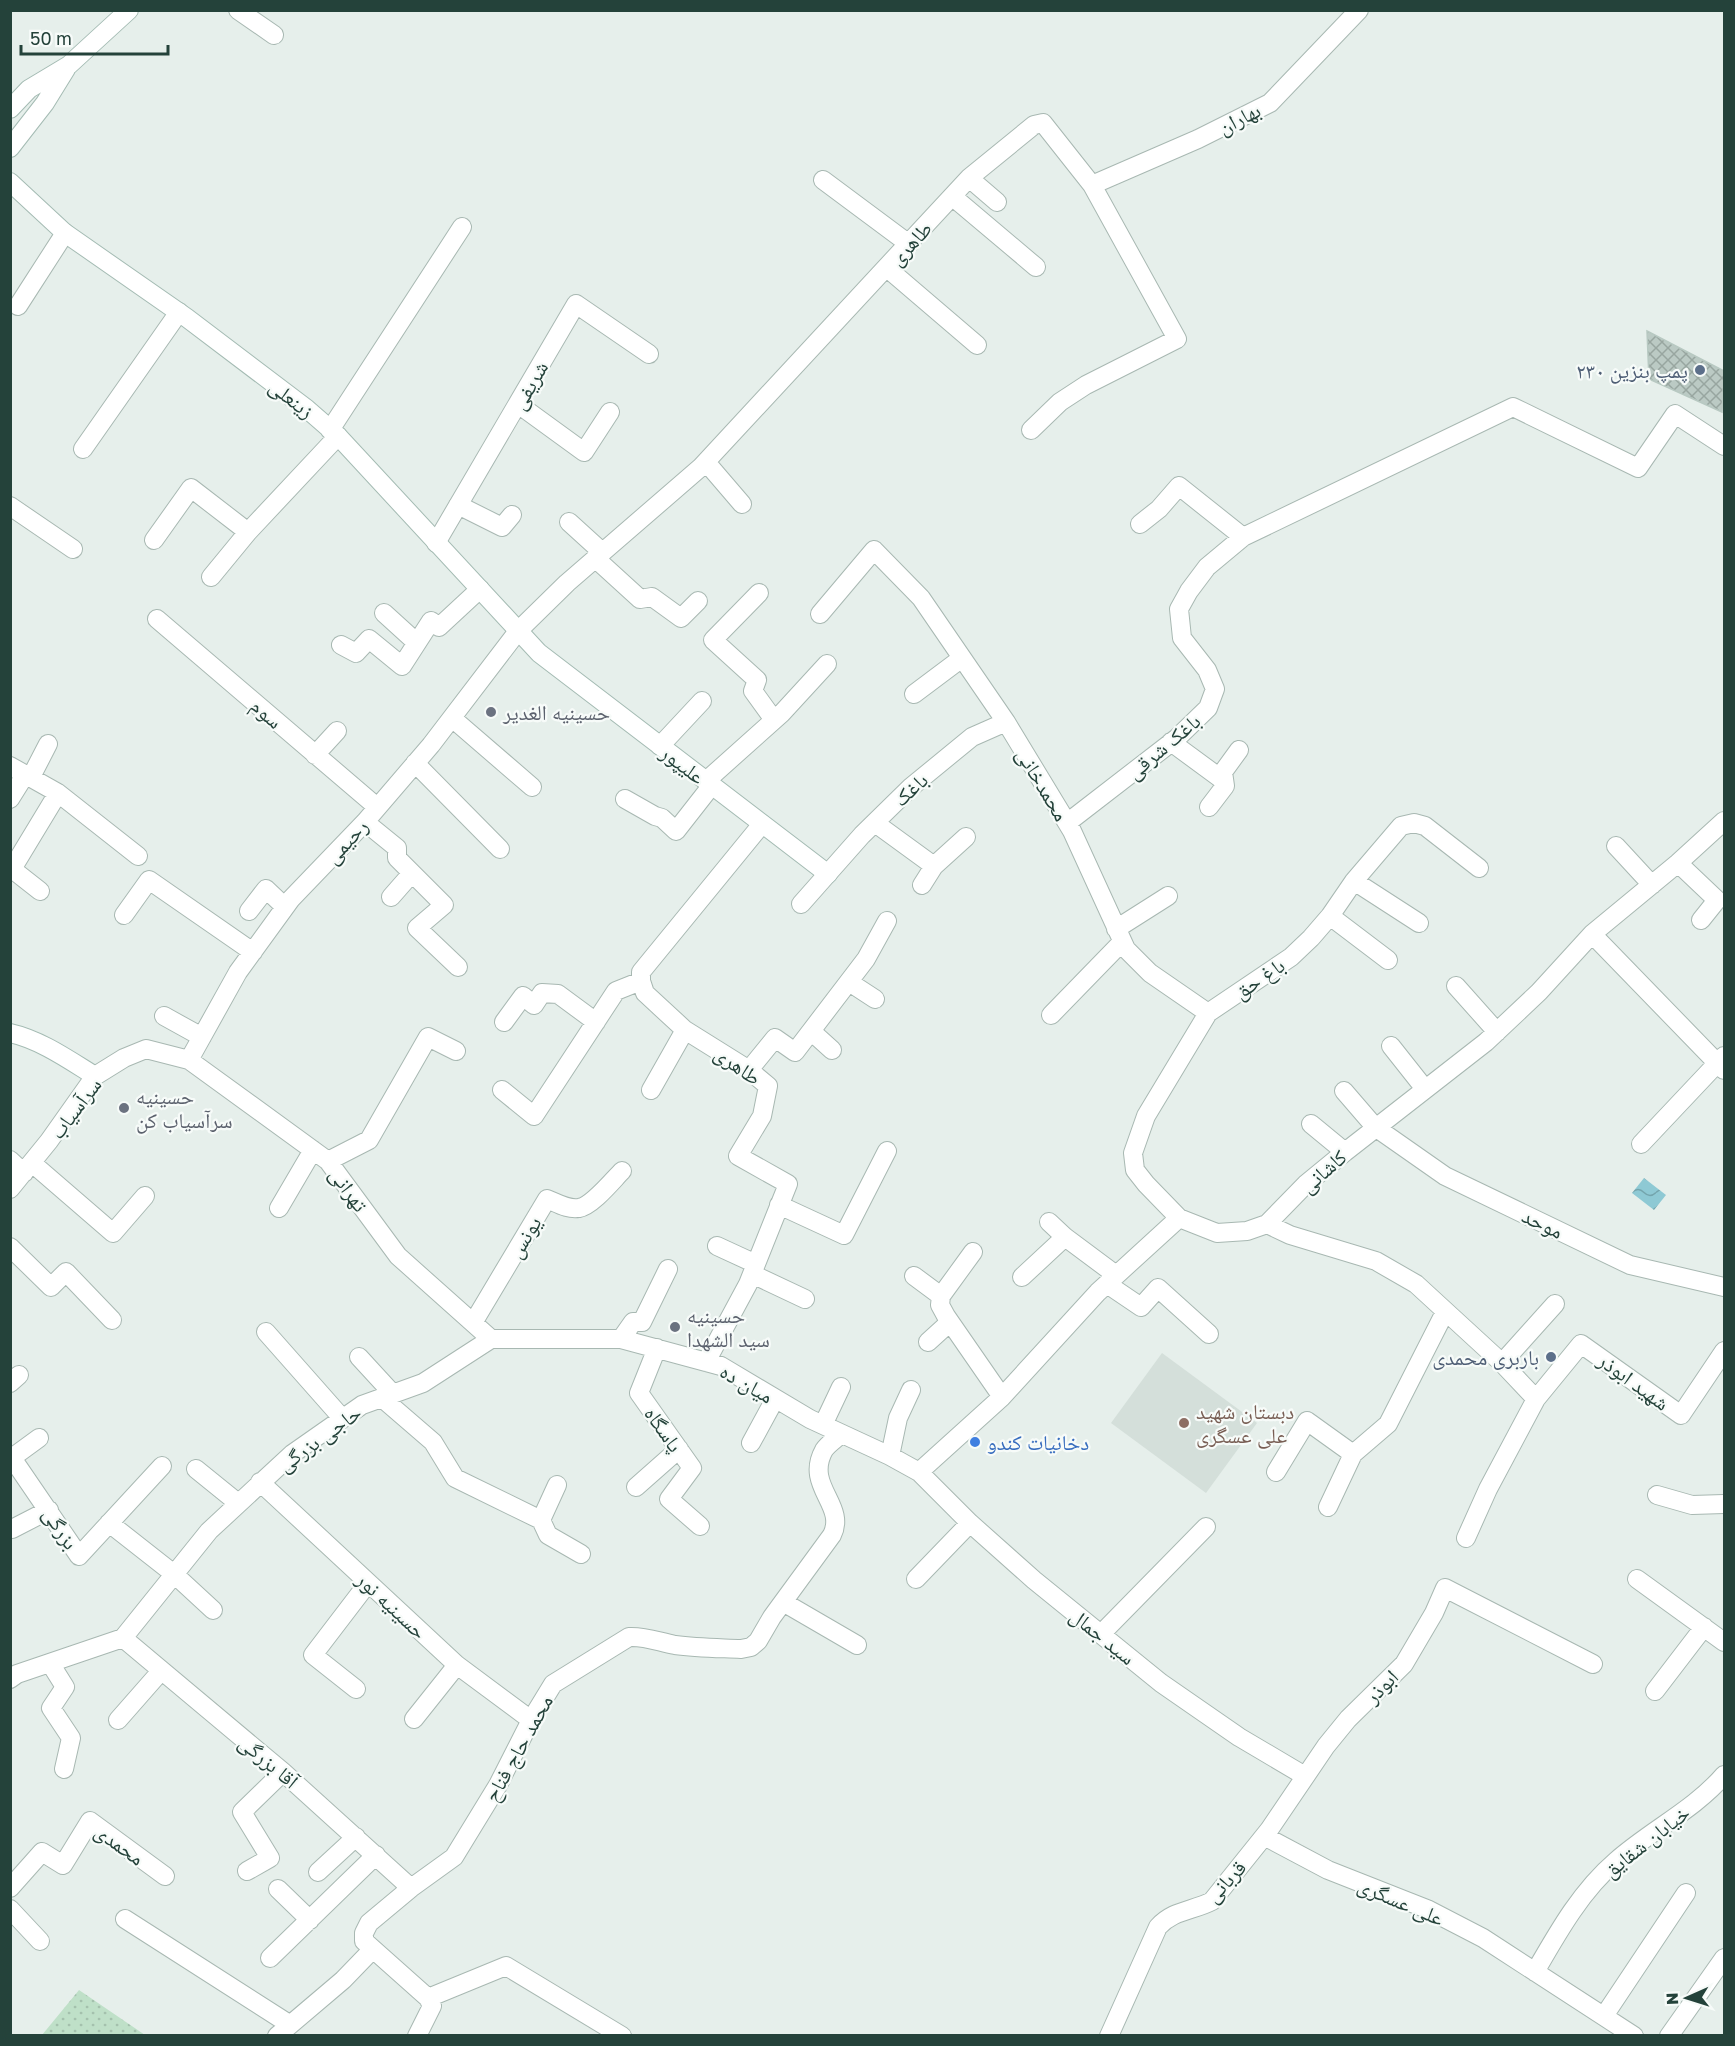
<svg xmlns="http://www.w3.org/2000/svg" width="1735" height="2046" font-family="'Golos Text','Noto Naskh Arabic',sans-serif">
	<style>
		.built { fill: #d4dfda }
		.garden { fill: url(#garden-dots) }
		.water { fill: url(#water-waves) }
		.building { fill: url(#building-cross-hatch); stroke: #b8c9c2; stroke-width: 1.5 }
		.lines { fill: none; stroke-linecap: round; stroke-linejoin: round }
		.street-casing { stroke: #a8b8b2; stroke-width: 20 }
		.secondary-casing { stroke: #a4bbb3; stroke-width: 20 }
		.street { stroke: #fff; stroke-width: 18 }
		.secondary { stroke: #fff; stroke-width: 18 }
		.service-dot { fill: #5c6f8a; stroke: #f7fbf9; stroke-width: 2 }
		.worship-dot { fill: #6b7280; stroke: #f7fbf9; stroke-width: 2 }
		.education-dot { fill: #8d6e63; stroke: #f7fbf9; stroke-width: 2 }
		.shop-dot { fill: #3f7fe0; stroke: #f7fbf9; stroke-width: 2 }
		.labels { text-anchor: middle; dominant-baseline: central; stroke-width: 4.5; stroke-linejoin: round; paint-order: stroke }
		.street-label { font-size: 21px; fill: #24423a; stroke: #f7fbf9 }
		.service-label { font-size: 21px; fill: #4e5e75; stroke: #f7fbf9; text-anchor: end }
		.worship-label { font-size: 21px; fill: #5b616d; stroke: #f7fbf9; text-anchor: start }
		.education-label { font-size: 21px; fill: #785e54; stroke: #f7fbf9; text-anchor: start }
		.shop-label { font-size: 21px; fill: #366cbe; stroke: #f7fbf9; text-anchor: start }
	</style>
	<defs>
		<pattern id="garden-dots" width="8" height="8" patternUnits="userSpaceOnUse" patternTransform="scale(1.5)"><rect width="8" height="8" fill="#bfe0c8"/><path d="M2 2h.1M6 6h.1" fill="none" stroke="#a4c1ad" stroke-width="1.8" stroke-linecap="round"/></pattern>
		<pattern id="water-waves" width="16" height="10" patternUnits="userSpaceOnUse" patternTransform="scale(1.5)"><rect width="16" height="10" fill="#8ec9d4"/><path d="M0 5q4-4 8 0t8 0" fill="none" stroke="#74a5ad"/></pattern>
		<pattern id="building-cross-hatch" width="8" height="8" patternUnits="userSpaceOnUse" patternTransform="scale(1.5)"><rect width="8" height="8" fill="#bbcac4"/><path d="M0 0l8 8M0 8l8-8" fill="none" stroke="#98a6a0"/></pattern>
	</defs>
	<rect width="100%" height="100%" fill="#e6efeb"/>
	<path class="built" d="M1162,1353L1257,1423L1206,1493L1111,1423Z"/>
	<path class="garden" d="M79,1990L145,2035H42Z"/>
	<path class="water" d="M1644,1178L1666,1195L1654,1210L1632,1193Z"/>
	<path class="building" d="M1647,331L1724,371L1722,412L1649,379Z"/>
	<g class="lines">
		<defs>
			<path id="street" d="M238,10L274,35
				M969,178L997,202
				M823,180L909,244
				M1092,185L1198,139L1270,103L1359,10
				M953,197L1036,267
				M887,268L977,345
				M18,306L65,233
				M518,404L584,452L610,412
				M330,430L462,227
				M83,449L179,312
				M706,462L742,504
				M458,505L502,527L512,515
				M10,506L73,549
				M569,522L602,552
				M1140,524L1159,509L1179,486L1243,537
				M154,540L191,488L248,532
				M436,543L576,304L649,354
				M595,558L640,599L652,597L681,618L698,601
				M211,577L248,532L338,436
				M759,593L713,640L757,680L753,691L774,720
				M384,613L417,643
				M820,614L874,550L921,598L1006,722L1072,831L1126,949L1150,973L1208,1013
				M157,619L377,807
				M341,645L356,653L369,639L402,666L431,621L439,627L480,589
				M914,694L962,658
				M452,718L532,787
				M1171,742L1224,781
				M660,746L702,701
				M315,755L337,731
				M415,763L500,849
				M10,766L58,793L138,856
				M31,777L48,744
				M706,781L782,713L827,664
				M10,799L25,775
				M625,799L655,816L662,818L676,831L712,785
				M1209,807L1225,786L1223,772L1239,750
				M365,822L397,848V858L444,905L417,928L458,967
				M875,823L934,866
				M1067,823L1177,738L1208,708L1215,689L1207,670L1182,638L1179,609L1189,591L1207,567L1243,537L1513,407L1638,468L1675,414L1724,446
				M1616,846L1652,885
				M1678,863L1717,900L1701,920
				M1354,881L1419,923
				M922,885L934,866L966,837
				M40,891L12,869L58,793
				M391,897L412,873
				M801,904L862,835L911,787L972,737L1006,722
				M249,911L266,889L285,907
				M124,915L149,880L253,952
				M1330,916L1388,960
				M1116,929L1168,896
				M1592,934L1724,1070
				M849,982L875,999
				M1456,986L1497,1032
				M1051,1015L1122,942
				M164,1016L202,1037
				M504,1022L523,996L534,1005L542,993L558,994L596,1022
				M811,1031L832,1050
				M1391,1046L1425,1089
				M189,1060L238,972L291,899L365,822L431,745L518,631L567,583L701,467L969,178L1034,125L1043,123L1092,185L1177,339L1086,385L1060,402L1031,430
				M749,1070L775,1038L795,1052L866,959L887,921
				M502,1090L534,1116L616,991L641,981
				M651,1090L685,1030
				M1344,1091L1375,1127L1445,1176L1630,1265L1724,1287
				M1311,1124L1345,1152
				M1641,1144L1724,1056
				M10,1160L24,1173
				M328,1161L369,1140L428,1037L456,1051
				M32,1163L113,1233L145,1196
				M10,1189L49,1141L95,1076L124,1058L146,1049L189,1060L328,1161L398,1256L491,1339
				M779,1205L844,1235L887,1151
				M279,1208L313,1150
				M1179,1218L1146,1184L1135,1170L1133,1153L1146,1116L1208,1013L1291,957L1311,938L1330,916L1354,881L1401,826L1414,823L1425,826L1479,868
				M1049,1222L1065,1237L1116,1275
				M1267,1224L1290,1235L1376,1261L1416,1284L1502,1363L1536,1399
				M717,1246L756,1264
				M10,1247L51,1287L66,1272L112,1320
				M752,1274L805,1299
				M914,1276L941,1296
				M1022,1277L1065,1237
				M1107,1284L1141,1307L1158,1288L1209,1334
				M941,1296L940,1305L946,1316L1002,1397
				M941,1296L973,1252
				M473,1323L547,1199C557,1203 568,1210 579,1208C592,1206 613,1180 622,1171
				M266,1332L342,1418
				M491,1339H621L721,1366L810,1419L890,1456L919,1472L970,1523L1034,1580L1161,1683L1239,1737L1305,1776
				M621,1339L633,1322H642L668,1269
				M928,1342L950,1322
				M657,1348L639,1393L692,1468L669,1499L700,1526
				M359,1357L393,1394
				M706,1362L748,1284L788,1184L738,1156L762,1116L768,1086L749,1070L685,1030L645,993L641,981V972L762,824
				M1502,1363L1555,1304
				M10,1383L19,1375
				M382,1398L433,1442L455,1478L541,1520
				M823,1425L841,1387
				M751,1443L775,1399
				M10,1455L79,1556L162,1466
				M890,1456L898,1418L911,1390
				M13,1457L39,1438
				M196,1469L238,1503
				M919,1472L1002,1397L1098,1292L1179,1218L1217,1233L1247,1231L1267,1224L1306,1184L1345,1152L1486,1042L1539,992L1592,934L1678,863L1724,821
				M1276,1472L1307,1421L1353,1454
				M260,1482L457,1665L531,1720
				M636,1487L679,1449
				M1657,1495L1692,1505L1724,1504
				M1328,1507L1353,1454L1388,1424L1445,1312
				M541,1520L548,1535L581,1554
				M541,1520L557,1485
				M109,1523L174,1574L213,1610
				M12,1529L49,1510
				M1466,1538L1488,1489L1536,1399L1581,1344L1681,1415L1724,1351
				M916,1579L970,1523
				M1637,1579L1724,1642
				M783,1602L857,1645
				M1101,1634L1206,1527
				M123,1638L283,1772L411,1888
				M50,1663L65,1687L51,1708L71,1738L64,1769
				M10,1679L17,1674L123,1638L209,1531L292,1454L362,1405L423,1383L491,1339
				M356,1689L313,1655L368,1583
				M1655,1691L1704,1627
				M414,1719L457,1665
				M118,1720L161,1671
				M1264,1836L1328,1870L1427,1909L1483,1938L1634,2036
				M247,1871L270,1858L242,1812L283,1772
				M318,1872L356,1837
				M10,1888L42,1852L63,1865L90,1821L165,1876
				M278,1889L310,1920
				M10,1909L40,1941
				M125,1919L289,2024
				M270,1958L376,1855
				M1535,1972C1558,1932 1581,1891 1616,1861C1651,1830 1694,1810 1724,1775
				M428,1998L506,1966L622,2036
				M1604,2016L1686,1893
				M277,2036L343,1980L372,1950
				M417,2036L432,2006L428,1998L364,1941V1933L369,1923L411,1888L454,1857L498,1785L531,1720L553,1684L629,1637C645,1636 659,1642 675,1645C697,1648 719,1648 741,1649L751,1647L758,1641L772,1617L832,1535C847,1505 804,1486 824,1450C828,1444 836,1439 841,1434
				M1109,2036L1158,1927C1173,1910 1193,1911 1212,1901L1269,1830L1326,1746L1348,1719L1404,1664L1434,1613L1445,1588L1593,1664
				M1669,2036L1724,1958"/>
			<path id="secondary" d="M10,109L29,89L69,65L129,10
				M10,148L45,103L66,69
				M10,182L65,233L187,318L307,409L338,436L539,653L828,874
				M10,1033C41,1040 69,1060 95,1076"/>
		</defs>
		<use href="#street" class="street-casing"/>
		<use href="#secondary" class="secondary-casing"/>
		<use href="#street" class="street"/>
		<use href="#secondary" class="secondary"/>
	</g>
	<g class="service-dot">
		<circle cx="1700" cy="370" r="6"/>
		<circle cx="1551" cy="1357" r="6"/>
	</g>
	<g class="worship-dot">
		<circle cx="491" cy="712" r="6"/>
		<circle cx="124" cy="1108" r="6"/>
		<circle cx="675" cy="1327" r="6"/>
	</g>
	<circle class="education-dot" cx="1184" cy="1423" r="6"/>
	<circle class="shop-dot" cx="975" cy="1442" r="6"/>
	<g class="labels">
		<g class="street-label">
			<text transform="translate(1239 118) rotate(-27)">بهاران</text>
			<text transform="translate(910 243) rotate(-47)">طاهری</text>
			<text transform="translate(529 385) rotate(-60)">شریفی</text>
			<text transform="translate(292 398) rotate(38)">زینعلی</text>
			<text transform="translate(267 713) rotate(41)">سوم</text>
			<text transform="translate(1163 746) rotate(-40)">باغک شرقی</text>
			<text transform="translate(683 764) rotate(37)">علیپور</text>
			<text transform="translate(1043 784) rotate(59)">محمدخانی</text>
			<text transform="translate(910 789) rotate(-42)">باغک</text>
			<text transform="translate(346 841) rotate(-47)">رحیمی</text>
			<text transform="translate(1259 978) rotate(-34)">باغ حق</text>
			<text transform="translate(738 1065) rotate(35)">طاهری</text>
			<text transform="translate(75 1108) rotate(-53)">سرآسیاب</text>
			<text transform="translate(1323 1171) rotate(-41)">کاشانی</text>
			<text transform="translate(349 1189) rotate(54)">تهرانی</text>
			<text transform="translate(1543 1223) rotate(26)">موحد</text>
			<text transform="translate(524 1237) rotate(-59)">یونس</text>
			<text transform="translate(1634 1381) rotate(36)">شهید ابوذر</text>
			<text transform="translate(747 1383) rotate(30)">میان ده</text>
			<text transform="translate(664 1429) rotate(55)">پاسگاه</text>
			<text transform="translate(319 1438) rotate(-36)">حاجی بزرگی</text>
			<text transform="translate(61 1528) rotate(56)">بزرگی</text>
			<text transform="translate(392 1605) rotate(43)">حسینیه نور</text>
			<text transform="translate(1103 1636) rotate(39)">سید جمال</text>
			<text transform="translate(1381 1686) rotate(-45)">ابوذر</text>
			<text transform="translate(518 1748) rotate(-61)">محمد حاج فناح</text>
			<text transform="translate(269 1761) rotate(40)">آقا بزرگی</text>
			<text transform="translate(1646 1841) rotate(-38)">خیابان شقایق</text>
			<text transform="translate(120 1844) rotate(36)">محمدی</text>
			<text transform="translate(1225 1881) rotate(-47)">قربانی</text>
			<text transform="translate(1401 1901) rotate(23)">علی عسگری</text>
		</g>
		<g class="service-label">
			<text x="1688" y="370">پمپ بنزین ۲۳۰</text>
			<text x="1539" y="1357">باربری محمدی</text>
		</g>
		<g class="worship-label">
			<text x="503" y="712">حسینیه الغدیر</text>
			<text x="136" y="1096">حسینیه<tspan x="136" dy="24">سرآسیاب کن</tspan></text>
			<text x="687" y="1315">حسینیه<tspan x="687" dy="24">سید الشهدا</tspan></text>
		</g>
		<g class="education-label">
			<text x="1196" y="1411">دبستان شهید<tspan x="1196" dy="24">علی عسگری</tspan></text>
		</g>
		<g class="shop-label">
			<text x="987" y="1442">دخانیات کندو</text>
		</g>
	</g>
	<rect width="1735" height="2046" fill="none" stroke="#24423a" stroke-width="24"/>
	<g transform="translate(1687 1998) rotate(267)" stroke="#f7fbf9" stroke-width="4.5" paint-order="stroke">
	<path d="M0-4.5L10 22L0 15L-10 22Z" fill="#24423a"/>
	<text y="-9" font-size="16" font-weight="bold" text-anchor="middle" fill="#24423a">N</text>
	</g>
	<path d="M21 45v9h147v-9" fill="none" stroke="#24423a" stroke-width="3"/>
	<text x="30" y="45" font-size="18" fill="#24423a" stroke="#f7fbf9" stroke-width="4.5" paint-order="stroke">50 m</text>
</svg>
